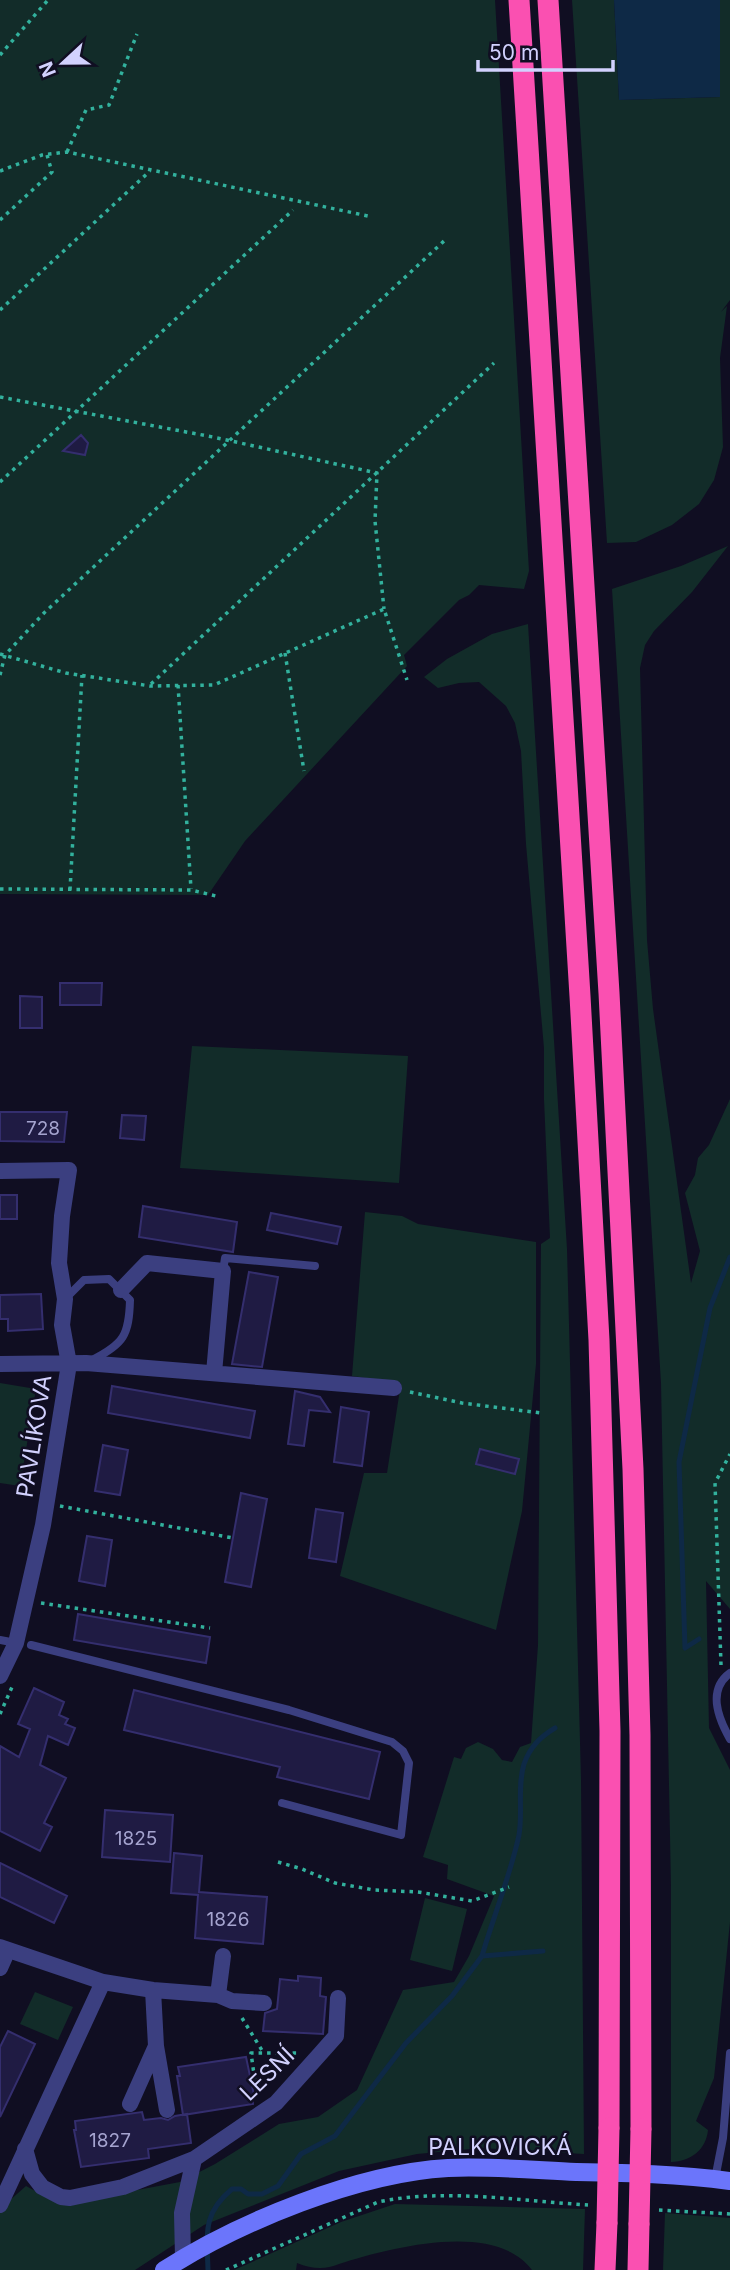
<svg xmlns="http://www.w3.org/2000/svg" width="730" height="2270" font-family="Inter,sans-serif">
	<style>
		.green { fill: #122c29 }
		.water { fill: #0e2946 }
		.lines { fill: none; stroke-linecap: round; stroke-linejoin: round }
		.stream { stroke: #0e2946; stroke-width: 5 }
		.building { fill: #1f1b43; stroke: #342e6e; stroke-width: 2 }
		.path { stroke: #32b19d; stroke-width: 3.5; stroke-dasharray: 3.5 5; stroke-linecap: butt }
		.lane { stroke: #3b3f80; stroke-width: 8 }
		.street { stroke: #3b3f80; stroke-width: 16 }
		.secondary { stroke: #6b75fb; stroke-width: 18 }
		.highway { stroke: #fa50b1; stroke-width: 21 }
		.highway-bridge { stroke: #fa50b1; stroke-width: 21 }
		.labels { text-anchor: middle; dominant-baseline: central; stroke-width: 5; stroke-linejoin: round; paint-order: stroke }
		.number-label { font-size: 19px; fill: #a5a4cf }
		.street-label { font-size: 23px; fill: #d2d1fe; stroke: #100e22 }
	</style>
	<rect width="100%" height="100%" fill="#100e22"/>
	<path class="green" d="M0,0H495L529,571L524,589L479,585L469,595L459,600L404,655L407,666L245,841L208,895L0,894Z
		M572,0H614L619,100L720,97V0H730V300L721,312L727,306L720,358L723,447L714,480L699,504L672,525L636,542L607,543Z
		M728,546L692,592L654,631L645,645L640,668L647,940L653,1009L691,1283L700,1251L685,1193L695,1175L698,1158L709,1145L730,1099V1609L706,1581L709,1728L730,1770V1922L714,2078L696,2121L708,2130C706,2150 691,2161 671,2162V1886L661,1383L612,589L681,566Z
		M528,624L567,1249L581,1780L584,2154L481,2148L417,2154L339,2171L204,2225L135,2270H0V2209L26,2186L56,2202L105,2196L180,2182L215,2164L279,2124L318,2117L357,2090L403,1990L454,1982L469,1956L494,1896L447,1879L448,1865L423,1857L454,1757L461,1759L466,1748L478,1742L493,1749L502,1760L512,1762L520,1747L531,1743L538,1645L541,1244L550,1238L544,1099V1048L526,844L521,751L515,723L506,706L479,682L459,683L438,688L424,677L447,659L492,634Z
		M192,1046L408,1056L399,1183L180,1168Z
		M365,1212L402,1216L418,1224L536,1242V1364L522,1511L496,1630L340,1576L364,1473H387L401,1383L352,1376Z
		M0,1383L36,1389L20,1486L0,1483Z
		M425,1898L467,1909L452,1971L410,1960Z
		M35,1992L73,2007L58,2040L20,2024Z
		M395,2204L585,2209L583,2270H532C495,2220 390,2248 339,2264C325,2270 312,2269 297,2263L296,2270H234L341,2222Z
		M665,2213L730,2218V2270H663Z"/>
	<path class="water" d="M614,0H720V97L619,100Z"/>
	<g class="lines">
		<path class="stream" d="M699,1639L685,1648L679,1462L710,1308L730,1257
			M482,1956C493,1918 511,1873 519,1835C523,1812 517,1787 524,1764C530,1747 540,1737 555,1728
			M208,2270C207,2234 202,2214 232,2189H241L248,2194H262L278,2186L301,2154L335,2136L406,2043L452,1996L482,1956L543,1951"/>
	</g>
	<path class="building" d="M81,435L88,443L85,455L63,451Z
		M60,983H102L101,1005H60Z
		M20,996L42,997V1028H20Z
		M0,1112H67L64,1142L0,1141Z
		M122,1115L146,1116L144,1140L120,1138Z
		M0,1195H17V1219H0Z
		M143,1206L237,1222L233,1252L139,1237Z
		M271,1213L341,1227L337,1244L267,1230Z
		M249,1272L278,1277L262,1367L232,1364Z
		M41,1294L43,1329L8,1331V1319H0V1295Z
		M112,1386L255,1411L250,1438L108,1413Z
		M295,1391L320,1397L330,1412L309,1410L304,1446L288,1444Z
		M341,1407L369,1412L362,1466L334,1462Z
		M103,1445L128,1450L120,1495L95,1491Z
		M480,1449L519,1459L515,1474L476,1464Z
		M241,1493L267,1499L251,1587L225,1582Z
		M316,1509L343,1513L336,1562L309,1558Z
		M87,1536L112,1540L105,1586L79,1581Z
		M78,1614L210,1637L206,1663L74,1640Z
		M34,1688L64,1702L59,1715L68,1719L65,1724L75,1728L68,1745L48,1736L40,1765L66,1778L44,1823L52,1827L40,1851L0,1831V1746L19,1757L30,1729L18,1724Z
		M134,1690L380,1752L369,1799L277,1777L280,1767L124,1730Z
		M105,1810L173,1815L170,1862L102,1857Z
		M174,1853L202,1856L199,1892L267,1897L263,1944L195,1938L198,1895L171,1893Z
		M0,1863L67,1896L54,1923L0,1897Z
		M298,1976L321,1978L320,1996L326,1997L323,2034L263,2031L265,2013L277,2009L280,1979L298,1981Z
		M8,2031L35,2044L0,2117V2047Z
		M246,2057L254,2095H252L253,2104L183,2115L177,2076H180L178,2067Z
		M142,2112L144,2120L161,2118L168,2120L175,2116L187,2114L191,2143L148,2149L149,2158L81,2167L74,2130H76L75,2121Z"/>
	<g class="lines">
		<path class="path" d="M0,55L48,0
			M67,152L86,110L109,105L137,34
			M0,171L42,155L67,152L368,216
			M0,220L52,172L47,155
			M0,310L150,171
			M0,397L213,437L377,473L375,521L384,609
			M0,482L293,210
			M285,653L304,771
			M0,654L66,673L150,686L214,685L384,609L407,680
			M0,675L5,655L44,613L444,241
			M151,684L494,363
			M178,685L191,889
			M0,889L191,890L216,896
			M70,890L82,675
			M410,1392L462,1403L541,1413
			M60,1506L233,1538
			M41,1603L210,1628
			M721,1665L715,1483L730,1454
			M0,1714L12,1687
			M278,1862L302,1869L335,1883L374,1890L418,1892L472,1901L509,1887
			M242,2018L263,2052
			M257,2096L251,2053H298
			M659,2210L730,2214
			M226,2270L378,2202C444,2188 521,2201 588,2205"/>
		<path class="lane" d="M223,1271L225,1258L315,1266
			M66,1298L84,1280L109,1279L130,1300C129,1335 124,1344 92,1360
			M0,1640L16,1643
			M31,1645L289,1710L392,1742L403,1751L409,1763L401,1835L282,1803
			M730,1673C707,1690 718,1718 730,1739
			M715,2179L723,2138L730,2053"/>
		<path class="street" d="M0,1171L69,1170L62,1216L59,1263L65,1299L62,1325L69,1364L43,1525L16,1643L0,1676
			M121,1290L147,1263L223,1271L214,1373
			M0,1364L86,1363L394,1388
			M0,1947L103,1982L0,2205
			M0,1968L8,1950
			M103,1982L153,1990L218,1995L232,2001L264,2003
			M153,1990L156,2046L167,2110
			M218,1995L223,1956
			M130,2104L156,2046
			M25,2149L32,2174L42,2187L61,2197L70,2198L123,2187L194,2159
			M183,2258L182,2213L194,2159L276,2103L320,2054L336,2036L338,1998"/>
		<path class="secondary" d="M164,2270C239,2222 358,2173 448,2168C490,2166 533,2170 576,2172C627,2173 679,2174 730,2181"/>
		<path class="highway" d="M519,0L580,996L599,1340L610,1731L609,2128
			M548,0L609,993L633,1469L640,1735L641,2129
			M605,2270L607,2223
			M638,2270L639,2224"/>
		<path class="highway-bridge" d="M607,2223L609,2128
			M639,2224L641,2129"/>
	</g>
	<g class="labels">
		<g class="number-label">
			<text x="43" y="1128">728</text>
			<text x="136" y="1838">1825</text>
			<text x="228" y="1919">1826</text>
			<text x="110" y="2140">1827</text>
		</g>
		<g class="street-label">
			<text transform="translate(34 1436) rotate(-81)">PAVLÍKOVA</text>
			<text transform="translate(267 2074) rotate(-44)">LESNÍ</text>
			<text x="500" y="2147">PALKOVICKÁ</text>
		</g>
	</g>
	<g transform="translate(63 63) rotate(248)" stroke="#100e22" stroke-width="5" paint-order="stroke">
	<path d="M0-5L12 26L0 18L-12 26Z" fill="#d2d1fe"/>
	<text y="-10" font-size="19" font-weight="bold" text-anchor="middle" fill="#d2d1fe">N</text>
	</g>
	<path d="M478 60v10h135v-10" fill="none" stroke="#d2d1fe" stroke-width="3.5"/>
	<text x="489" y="60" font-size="21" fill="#d2d1fe" stroke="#100e22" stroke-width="5" paint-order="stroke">50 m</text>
</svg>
